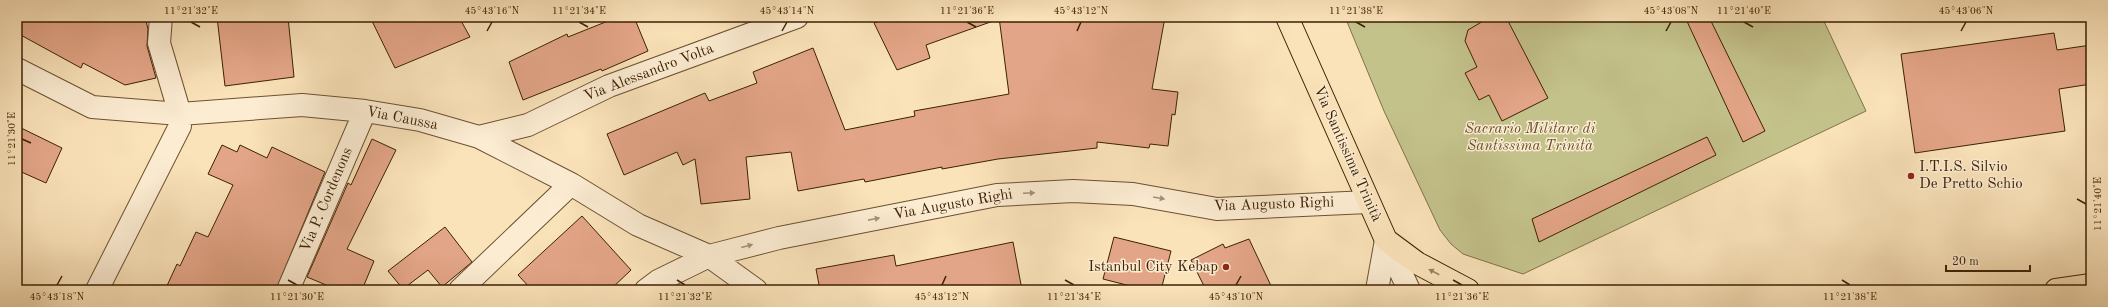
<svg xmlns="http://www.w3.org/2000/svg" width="2108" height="307" font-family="'Old Standard TT',serif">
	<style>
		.green { fill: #c4c28b; stroke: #807248 }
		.building { fill: #e3a587; stroke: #3c2104 }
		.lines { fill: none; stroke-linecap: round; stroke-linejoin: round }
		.minor-casing { stroke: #6c5131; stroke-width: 24 }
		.major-casing { stroke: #3c2104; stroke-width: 24 }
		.minor { stroke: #fcecd2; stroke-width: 22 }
		.major { stroke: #fae2b9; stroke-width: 22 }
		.oneway { fill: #a69175 }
		.oneway2 { fill: #9b825e }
		.ticks { fill: none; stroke: #3c2104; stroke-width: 1.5 }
		.poi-dot { fill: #8f2418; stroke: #fcecd2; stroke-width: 1.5 }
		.labels { text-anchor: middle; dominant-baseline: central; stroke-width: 3; stroke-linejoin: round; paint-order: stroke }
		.street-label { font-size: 15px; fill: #3c2104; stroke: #fcecd2 }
		.park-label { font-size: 15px; font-style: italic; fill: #65512c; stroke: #fcecd2 }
		.poi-label { font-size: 15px; fill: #3c2104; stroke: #fcecd2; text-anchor: start }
		.neatline { fill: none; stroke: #3c2104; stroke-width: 1.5 }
		.ticks-label { font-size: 10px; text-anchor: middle; fill: #3c2104 }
	</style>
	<rect width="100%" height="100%" fill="#fae2b9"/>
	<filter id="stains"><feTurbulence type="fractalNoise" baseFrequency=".005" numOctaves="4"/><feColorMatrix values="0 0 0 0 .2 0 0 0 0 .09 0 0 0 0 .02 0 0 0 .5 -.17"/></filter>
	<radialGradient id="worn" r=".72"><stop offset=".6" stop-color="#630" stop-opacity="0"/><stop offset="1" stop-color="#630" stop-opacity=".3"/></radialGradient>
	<path class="green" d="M1345,17H1822L1866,111L1523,274L1463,254L1451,244L1440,230L1384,111Z"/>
	<path class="building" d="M17,17H145L148,29L147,46L156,78L125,85L83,63L81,68L17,33Z
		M217,17H288L294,77L225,86Z
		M370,17H459L470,37L395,68Z
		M618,17H634L648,51L602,71L601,69L523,100L509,62L567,34L568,37Z
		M891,17H996V20L926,45L930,58L897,70L874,23Z
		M999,17H1165L1152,89L1178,92L1175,115L1172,114L1168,146L1150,144L1149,148L1097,142V148L998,159L942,169V167L865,182L864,179L798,191L791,152L746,157L750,199L701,204L695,159L683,165L677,152L624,175L607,134L705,93L709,101L757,83L753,72L813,48L845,130L915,116L914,111L1009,94Z
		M1490,17L1501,18L1508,21L1548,98L1502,121L1489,95L1479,100L1465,73L1477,67L1465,41L1468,30Z
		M1685,17H1709L1765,131L1743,142Z
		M2054,33L2057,50L2091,45V84L2059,89L2065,131L1915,153L1901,54Z
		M17,126L62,148L46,183L17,170Z
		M1707,137L1716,155L1539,242L1532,219Z
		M372,139L396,150L347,249L374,261L362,290H338L307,277L348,183L351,185Z
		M222,145L237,152L240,145L267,158L272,147L325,172L276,290H165L177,264L180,266L196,232L208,237L233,185L208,174Z
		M582,216L631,270L610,290H532L518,275Z
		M445,227L472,262L442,287L428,270L403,289L388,271Z
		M1114,237L1171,251L1161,290H1146L1103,279Z
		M1249,239L1273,290H1206L1191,260L1223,244L1225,248Z
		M1013,242L1022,290H820L816,269L894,255L896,266Z"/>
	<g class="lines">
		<defs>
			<path id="minor" d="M17,69L92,107L180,114L302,105L365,111L420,120L479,137L571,184L638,225L709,256L756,290
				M479,137L528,125L609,86L797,17
				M1386,240L1409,290
				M97,290L180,126V114L159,43L161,17
				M288,290L365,111
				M460,290L571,184
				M646,290L658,281L709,256L779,238L997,195L1073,191L1133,194L1217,209L1368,202
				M1377,290L1386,240"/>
			<path id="major" d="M1287,17L1386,240L1417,263L1468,290
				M2056,290L2091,285"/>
		</defs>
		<use href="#minor" class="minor-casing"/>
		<use href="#major" class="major-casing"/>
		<use href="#minor" class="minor"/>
		<use href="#major" class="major"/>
	</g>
	<defs><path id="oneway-solid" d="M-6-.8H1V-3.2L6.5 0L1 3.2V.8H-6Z"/></defs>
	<g class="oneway">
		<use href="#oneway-solid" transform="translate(1029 193) rotate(-3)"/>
		<use href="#oneway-solid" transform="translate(1159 198) rotate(10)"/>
		<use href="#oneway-solid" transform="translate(874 219) rotate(-11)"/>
		<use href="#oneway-solid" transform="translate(747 246) rotate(-15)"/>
	</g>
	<use class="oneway2" href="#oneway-solid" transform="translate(1434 272) rotate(-152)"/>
	<path class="ticks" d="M191,22L200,27M579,22L588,27M967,22L976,27M1356,22L1365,27M1744,22L1753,27M487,31L492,22M782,31L787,22M1077,31L1081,22M1666,31L1671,22M1961,31L1966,22M22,139L31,143M2077,199L2086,204M288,280L297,285M677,280L685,285M1065,280L1074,285M1453,280L1462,285M1842,280L1850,285M57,285L62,276M942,285L946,276M1236,285L1241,276"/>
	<g class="poi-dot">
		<circle cx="1911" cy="176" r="4"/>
		<circle cx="1226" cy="267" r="4"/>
	</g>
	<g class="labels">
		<g class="street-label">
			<text transform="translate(649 73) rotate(-21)">Via Alessandro Volta</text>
			<text transform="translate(402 119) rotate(11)">Via Caussa</text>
			<text transform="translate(1347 154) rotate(66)">Via Santissima Trinità</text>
			<text transform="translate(327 200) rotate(-67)">Via P. Cordenons</text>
			<text transform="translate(953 205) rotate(-10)">Via Augusto Righi</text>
			<text transform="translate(1274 205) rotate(-2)">Via Augusto Righi</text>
		</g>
		<g class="park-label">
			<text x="1530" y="129">Sacrario Militare di<tspan x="1530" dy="17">Santissima Trinità</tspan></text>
		</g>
		<g class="poi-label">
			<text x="1919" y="167">I.T.I.S. Silvio<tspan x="1919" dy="17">De Pretto Schio</tspan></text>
			<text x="1218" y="267" text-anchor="end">Istanbul City Kebap</text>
		</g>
	</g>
	<rect width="2108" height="307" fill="none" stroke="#fae2b9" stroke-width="44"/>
	<path d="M1946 265v6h84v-6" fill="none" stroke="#3c2104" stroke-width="2"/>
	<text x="1952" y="265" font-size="12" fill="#3c2104" stroke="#fcecd2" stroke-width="3" paint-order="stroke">20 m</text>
	<rect x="22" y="22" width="2064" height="263" class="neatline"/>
	<g class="ticks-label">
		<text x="191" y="14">11°21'32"E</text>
		<text x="492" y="14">45°43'16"N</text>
		<text x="579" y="14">11°21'34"E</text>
		<text x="787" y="14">45°43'14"N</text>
		<text x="967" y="14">11°21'36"E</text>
		<text x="1081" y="14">45°43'12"N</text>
		<text x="1356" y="14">11°21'38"E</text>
		<text x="1671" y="14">45°43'08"N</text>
		<text x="1744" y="14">11°21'40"E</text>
		<text x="1966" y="14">45°43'06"N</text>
		<text transform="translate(11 139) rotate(-90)" y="4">11°21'30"E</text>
		<text transform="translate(2097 204) rotate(-90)" y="4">11°21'40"E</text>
		<text x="57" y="300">45°43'18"N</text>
		<text x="297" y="300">11°21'30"E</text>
		<text x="685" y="300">11°21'32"E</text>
		<text x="942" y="300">45°43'12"N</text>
		<text x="1074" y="300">11°21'34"E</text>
		<text x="1236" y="300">45°43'10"N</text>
		<text x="1462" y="300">11°21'36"E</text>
		<text x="1850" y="300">11°21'38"E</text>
	</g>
	<rect width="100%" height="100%" filter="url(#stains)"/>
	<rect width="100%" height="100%" fill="url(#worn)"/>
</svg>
